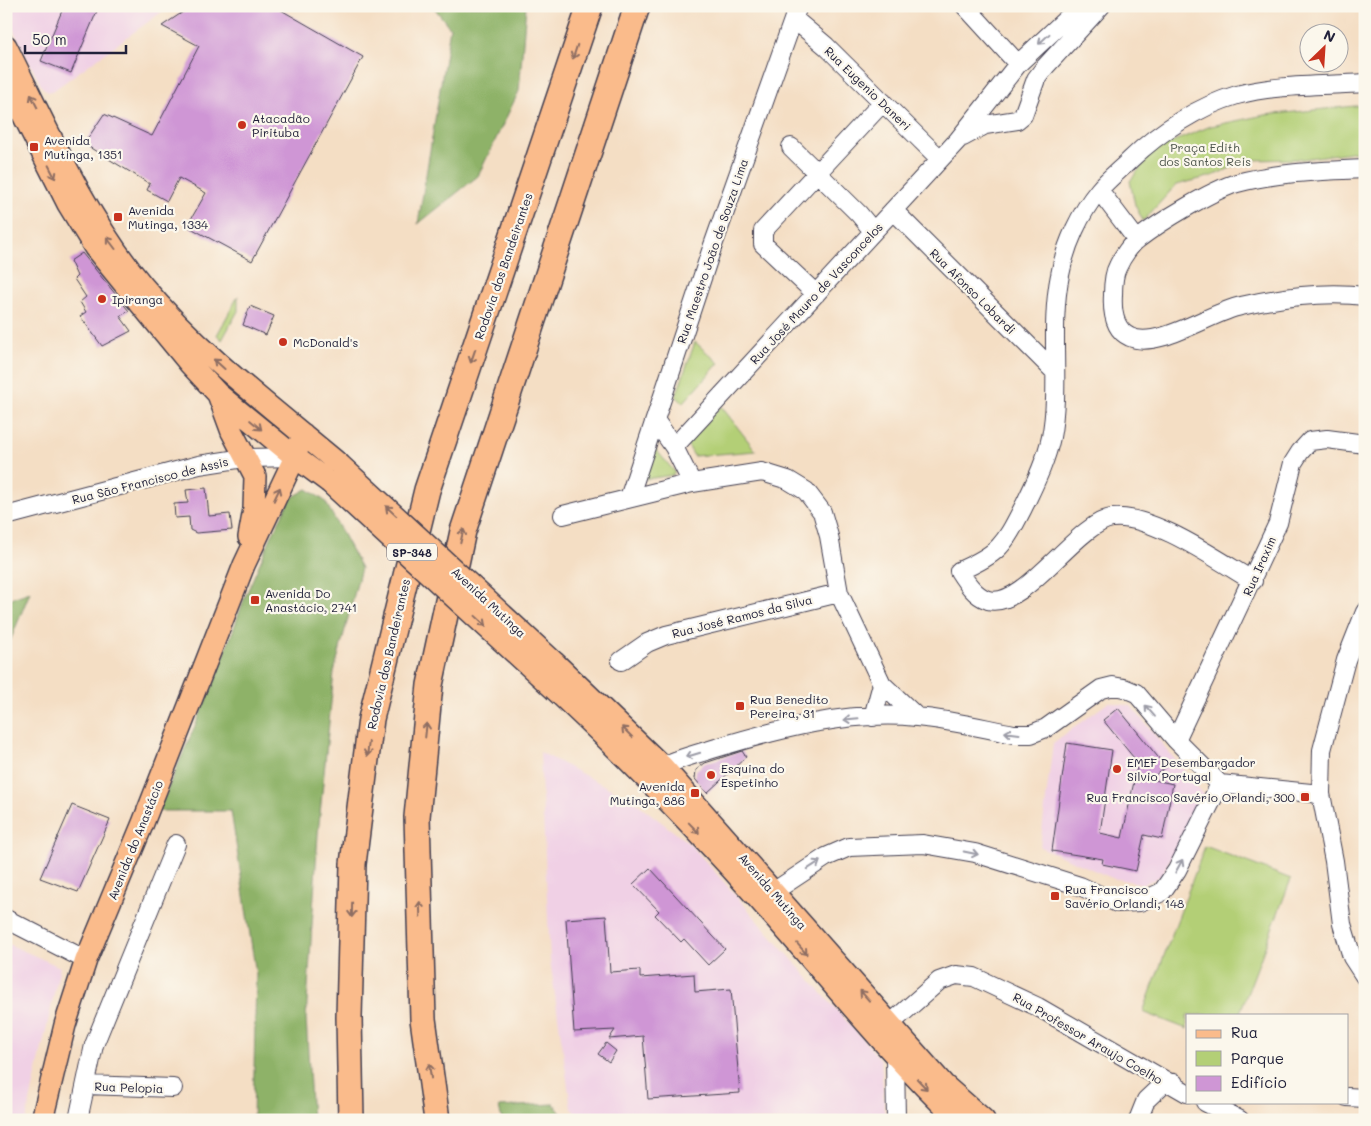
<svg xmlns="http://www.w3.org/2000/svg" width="1371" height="1126" font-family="Mali,sans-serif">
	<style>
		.built { fill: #f0d0e5 }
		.green { fill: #b3cf76; stroke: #6a7858 }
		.forest { fill: #8eb267; stroke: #586a51 }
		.building { fill: #cf96d5 }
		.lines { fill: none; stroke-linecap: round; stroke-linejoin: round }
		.minor-casing { stroke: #423e50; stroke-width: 20 }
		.major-casing { stroke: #423e50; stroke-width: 24 }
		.highway-casing { stroke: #423e50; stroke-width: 28 }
		.minor { stroke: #fff; stroke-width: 18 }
		.major { stroke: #fabb8b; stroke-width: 21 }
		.highway { stroke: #fabb8b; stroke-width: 25 }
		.major-bridge-casing { stroke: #423e50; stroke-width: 24; stroke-linecap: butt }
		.major-bridge { stroke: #fabb8b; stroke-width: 21 }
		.oneway { stroke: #9c9ca7 }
		.oneway2 { stroke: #8e6e63 }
		.poi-dot { fill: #c8321e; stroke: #fbf7ec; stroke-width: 2 }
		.labels { text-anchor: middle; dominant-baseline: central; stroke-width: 4.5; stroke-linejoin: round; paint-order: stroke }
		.shield { fill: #fbf7ec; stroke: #636270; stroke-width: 1 }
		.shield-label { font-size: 11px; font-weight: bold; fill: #22223b }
		.street-label { font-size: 12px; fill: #22223b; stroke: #fbf7ec }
		.poi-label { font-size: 12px; fill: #22223b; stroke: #fbf7ec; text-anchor: start }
		.park-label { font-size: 12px; fill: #4e564d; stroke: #fbf7ec }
	</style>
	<rect width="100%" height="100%" fill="#fbf7ec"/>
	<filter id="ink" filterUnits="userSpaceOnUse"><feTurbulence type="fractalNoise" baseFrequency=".02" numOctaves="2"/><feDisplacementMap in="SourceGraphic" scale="10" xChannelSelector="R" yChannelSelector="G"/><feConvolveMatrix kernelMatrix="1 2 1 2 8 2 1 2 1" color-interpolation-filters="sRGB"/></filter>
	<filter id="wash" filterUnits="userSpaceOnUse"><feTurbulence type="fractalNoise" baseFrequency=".0096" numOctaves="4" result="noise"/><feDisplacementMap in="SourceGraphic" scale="20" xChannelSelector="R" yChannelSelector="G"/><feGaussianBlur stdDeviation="1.12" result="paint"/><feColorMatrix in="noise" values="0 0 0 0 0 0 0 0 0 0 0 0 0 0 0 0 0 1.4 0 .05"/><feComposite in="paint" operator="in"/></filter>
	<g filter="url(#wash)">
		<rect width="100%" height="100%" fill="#f4dec4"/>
		<path class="built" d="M6,6H170L54,90L48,92L42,87L6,15Z
			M1109,702L1131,706L1205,796L1161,876L1144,884L1112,878L1040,847L1053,743Z
			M540,752L634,801L691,845L881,1060L885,1120H580L571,1108L550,960Z
			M6,943L60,967L26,1120H6Z"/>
		<path class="green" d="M1365,105V150L1303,159L1249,160L1212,176L1176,185L1143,221L1135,205L1130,181L1155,149L1211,126L1265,115Z
			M238,296V311L222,340L217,335Z
			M695,342L719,363L683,403L676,396Z
			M721,406L756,451L694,456L687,444Z
			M656,450L675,472L673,475L646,479L644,473L651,452Z
			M1205,846L1291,879L1239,1015H1187V1029L1143,1012Z"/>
		<path class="forest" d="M433,6H526L519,91L478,176L418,224L450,28Z
			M307,489L325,501L361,568L334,672L318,834L306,1018L312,1120H253L256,974L231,811H158L216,678L245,597L273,533L291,498Z
			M30,592L6,651V600Z
			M554,1104L566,1120H502L499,1107Z"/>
		<g id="blocks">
			<path class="building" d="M64,6H99L71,73L41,61Z
				M192,6H274L363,57L252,261L187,226L206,193L179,178L167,201L147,190L150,184L84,144L104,114L152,136L199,46L162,26Z
				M82,253L129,311L120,316L131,331L102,346L80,316L86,312L80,302L86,297L74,279L77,276L70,261Z
				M250,306L274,316L266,335L243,325Z
				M206,488L209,516L230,514L232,530L196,533L190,530L189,517L175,518L174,504L188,503L186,490Z
				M1118,708L1166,767L1150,779L1173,784L1162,839L1144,835L1136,871L1102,864L1103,859L1052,851L1067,743L1112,750L1100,833L1122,838L1138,763L1103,720Z
				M742,751L746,757L707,793L695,779L696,770L705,763Z
				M72,805L110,820L78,892L40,878Z
				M650,868L725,949L708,965L684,939L681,942L655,915L659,911L633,884Z
				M606,916L610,972L640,970V978L694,974L695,992L731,989L740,1093L648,1099L643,1036L609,1039L615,1030L574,1032L566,919Z
				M606,1043L616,1051L609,1062L598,1054Z"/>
		</g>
	</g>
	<g filter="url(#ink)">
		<use href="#blocks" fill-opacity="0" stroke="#423e50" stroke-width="1"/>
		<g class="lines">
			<defs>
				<path id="minor" d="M965,6L1018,64
					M794,19L826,46L940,159
					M963,137L985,125L1017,120L1023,115L1036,79L1045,67L1101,6
					M791,147L859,214L873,231
					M1365,169C1322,171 1279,172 1237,183C1212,190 1160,222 1138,239C1131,244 1122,257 1118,266C1114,273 1113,287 1113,295C1112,312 1114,330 1130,337C1158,350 1211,312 1241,306C1281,297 1324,291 1365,296
					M1099,190L1137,240
					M893,210L1054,371
					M816,294L763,244V231L883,102
					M655,420L674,447L692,483
					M674,447L958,140L1018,64L1080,6
					M629,498L711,251L798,6
					M563,515L692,483L762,472L788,480L806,491L822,512L829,536L839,593L882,684L917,717
					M6,516L199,465L244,458L295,457
					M1253,581C1219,561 1151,513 1112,518C1077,523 1024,610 988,600C975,596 966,582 959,571C1001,553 1004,545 1025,504C1035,483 1046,461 1051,437C1061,385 1049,329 1060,275C1065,246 1080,213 1099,190C1108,179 1121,169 1131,159C1159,132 1199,106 1237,95C1278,84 1323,86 1365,83
					M1365,612L1346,660L1322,750L1321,794L1334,861L1342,924L1352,957L1365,977
					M621,661L647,643L666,635L839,593
					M873,717L882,684
					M1176,740L1278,523L1293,463L1300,452L1310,441L1327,439L1365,444
					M652,772C672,760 694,755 716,748C779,729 850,710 917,717C950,720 982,728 1014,734H1031L1046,728L1101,689L1113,686L1124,688L1136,693L1176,740L1220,784L1321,794
					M762,888L773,892L826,857L849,847L923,844L975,853L1080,886L1117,903L1140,902L1162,892L1177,870L1220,784
					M6,919L86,960
					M86,1085L173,1088
					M1347,1097L1365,1098
					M1205,1102L1240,1120
					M78,1120L94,1045L176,844
					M896,1120L895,1056L890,1024L939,981L956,975L974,977L1038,1007L1187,1093
					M1138,1120L1146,1100L1165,1082L1174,1083"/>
				<path id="major" d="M6,46C46,126 85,217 143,286C200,354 271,407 339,464
					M6,81L68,204L95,248L129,290L190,364L218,394L295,457L329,482
					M218,394L232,432L255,476L254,509L249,537
					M555,663L662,766L944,1085L984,1120
					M540,676C621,750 697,829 770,912C832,982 890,1055 958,1120
					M42,1120L65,1025L86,960L143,823L244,565L295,457L303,434"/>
				<path id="highway" d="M351,1120L349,1017L353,864L371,719L427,490L590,6
					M437,1120L423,1019L417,817L430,685L463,531L637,6"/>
			</defs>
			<use href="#minor" class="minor-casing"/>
			<use href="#major" class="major-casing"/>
			<use href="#highway" class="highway-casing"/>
			<use href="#minor" class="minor"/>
			<use href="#major" class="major"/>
			<use href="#highway" class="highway"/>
			<defs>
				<path id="major-bridge" d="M339,464L555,663
					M329,482L540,676"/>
			</defs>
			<use href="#major-bridge" class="major-bridge-casing"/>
			<use href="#major-bridge" class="major-bridge"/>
		</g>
		<defs><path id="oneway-shaft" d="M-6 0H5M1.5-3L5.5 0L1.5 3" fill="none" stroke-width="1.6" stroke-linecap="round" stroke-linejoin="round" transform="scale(1.25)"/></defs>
		<g class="oneway">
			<use href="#oneway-shaft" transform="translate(1044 39) rotate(137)"/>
			<use href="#oneway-shaft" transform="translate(1150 711) rotate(-131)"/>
			<use href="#oneway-shaft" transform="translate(851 719) rotate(175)"/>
			<use href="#oneway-shaft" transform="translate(1012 733) rotate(-173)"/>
			<use href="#oneway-shaft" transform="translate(693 755) rotate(163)"/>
			<use href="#oneway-shaft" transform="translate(971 853) rotate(12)"/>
			<use href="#oneway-shaft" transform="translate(814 865) rotate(-33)"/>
			<use href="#oneway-shaft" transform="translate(1179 866) rotate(-61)"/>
		</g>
		<g class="oneway2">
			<use href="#oneway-shaft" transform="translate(575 52) rotate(108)"/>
			<use href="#oneway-shaft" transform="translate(34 101) rotate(-117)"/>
			<use href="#oneway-shaft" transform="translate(52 172) rotate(63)"/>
			<use href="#oneway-shaft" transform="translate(111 243) rotate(-127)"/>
			<use href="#oneway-shaft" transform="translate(473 356) rotate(109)"/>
			<use href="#oneway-shaft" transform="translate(219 364) rotate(-138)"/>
			<use href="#oneway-shaft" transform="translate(256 425) rotate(40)"/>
			<use href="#oneway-shaft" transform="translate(277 494) rotate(-65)"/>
			<use href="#oneway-shaft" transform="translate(391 511) rotate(-137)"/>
			<use href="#oneway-shaft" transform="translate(462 536) rotate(-77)"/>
			<use href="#oneway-shaft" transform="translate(481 621) rotate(43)"/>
			<use href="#oneway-shaft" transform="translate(426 730) rotate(-84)"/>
			<use href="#oneway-shaft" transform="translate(627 732) rotate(-135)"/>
			<use href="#oneway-shaft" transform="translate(368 749) rotate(97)"/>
			<use href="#oneway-shaft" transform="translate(694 828) rotate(46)"/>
			<use href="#oneway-shaft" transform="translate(420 909) rotate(-92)"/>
			<use href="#oneway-shaft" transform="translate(352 910) rotate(91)"/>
			<use href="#oneway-shaft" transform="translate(802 949) rotate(49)"/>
			<use href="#oneway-shaft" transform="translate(865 996) rotate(-131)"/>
			<use href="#oneway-shaft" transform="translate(430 1071) rotate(-98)"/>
			<use href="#oneway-shaft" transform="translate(922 1084) rotate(46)"/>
		</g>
	</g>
	<g class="poi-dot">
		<circle cx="242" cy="125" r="5"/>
		<rect x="29" y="142" width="10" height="10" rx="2.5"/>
		<rect x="113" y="212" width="10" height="10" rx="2.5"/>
		<circle cx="102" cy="299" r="5"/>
		<circle cx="283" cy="342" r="5"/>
		<rect x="250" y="595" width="10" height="10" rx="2.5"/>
		<rect x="735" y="701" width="10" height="10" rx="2.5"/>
		<circle cx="1117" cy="769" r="5"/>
		<circle cx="711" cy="775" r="5"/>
		<rect x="690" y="788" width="10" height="10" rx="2.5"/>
		<rect x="1300" y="792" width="10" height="10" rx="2.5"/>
		<rect x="1050" y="891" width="10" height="10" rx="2.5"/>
	</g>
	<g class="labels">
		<rect class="shield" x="387" y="543.5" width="50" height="17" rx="4"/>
		<g class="shield-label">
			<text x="412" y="552">SP-348</text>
		</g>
		<g class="street-label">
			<text transform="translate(868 88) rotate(44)">Rua Eugenio Daneri</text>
			<text transform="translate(712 251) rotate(-71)">Rua Maestro João de Souza Lima</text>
			<text transform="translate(503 266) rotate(-71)">Rodovia dos Bandeirantes</text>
			<text transform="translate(973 291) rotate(45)">Rua Afonso Lobardi</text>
			<text transform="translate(816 293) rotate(-47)">Rua José Mauro de Vasconcelos</text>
			<text transform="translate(150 480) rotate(-14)">Rua São Francisco de Assis</text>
			<text transform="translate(1259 566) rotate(-66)">Rua Iraxim</text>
			<text transform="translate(489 602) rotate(43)">Avenida Mutinga</text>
			<text transform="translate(742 616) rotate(-14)">Rua José Ramos da Silva</text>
			<text transform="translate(388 654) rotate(-77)">Rodovia dos Bandeirantes</text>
			<text transform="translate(135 840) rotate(-68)">Avenida do Anastácio</text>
			<text transform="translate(773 891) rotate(49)">Avenida Mutinga</text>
			<text transform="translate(1088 1038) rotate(30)">Rua Professor Araujo Coelho</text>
			<text transform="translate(129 1087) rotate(2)">Rua Pelopia</text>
		</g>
		<g class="poi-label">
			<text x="252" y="118">Atacadão<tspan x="252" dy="14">Pirituba</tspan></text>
			<text x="44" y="140">Avenida<tspan x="44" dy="14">Mutinga, 1351</tspan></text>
			<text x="128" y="210">Avenida<tspan x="128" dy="14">Mutinga, 1334</tspan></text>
			<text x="112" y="299">Ipiranga</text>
			<text x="293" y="342">McDonald's</text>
			<text x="265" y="593">Avenida Do<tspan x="265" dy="14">Anastácio, 2741</tspan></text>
			<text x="750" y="699">Rua Benedito<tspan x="750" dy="14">Pereira, 31</tspan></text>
			<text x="1127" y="762">EMEF Desembargador<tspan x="1127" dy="14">Silvio Portugal</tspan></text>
			<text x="721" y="768">Esquina do<tspan x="721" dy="14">Espetinho</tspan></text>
			<text x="685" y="786" text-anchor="end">Avenida<tspan x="685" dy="14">Mutinga, 886</tspan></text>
			<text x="1295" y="797" text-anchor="end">Rua Francisco Savério Orlandi, 300</text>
			<text x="1065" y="889">Rua Francisco<tspan x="1065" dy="14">Savério Orlandi, 148</tspan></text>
		</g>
		<g class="park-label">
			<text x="1205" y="147">Praça Edith<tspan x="1205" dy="14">dos Santos Reis</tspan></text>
		</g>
	</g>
	<rect width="1371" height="1126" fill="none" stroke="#fbf7ec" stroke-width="25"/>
	<rect x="1186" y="1014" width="162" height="90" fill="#fbf7ec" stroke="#a4a2a5"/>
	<rect x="1196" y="1030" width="25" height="8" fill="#fabb8b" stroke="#a4a2a5"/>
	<text x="1231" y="1038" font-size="15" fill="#22223b">Rua</text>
	<rect x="1196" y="1051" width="25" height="15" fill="#b3cf76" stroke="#a4a2a5"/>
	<text x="1231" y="1064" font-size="15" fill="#22223b">Parque</text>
	<rect x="1196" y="1076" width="25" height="15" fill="#cf96d5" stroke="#a4a2a5"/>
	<text x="1231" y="1088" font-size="15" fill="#22223b">Edifício</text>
	<g transform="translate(1324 48) rotate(25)"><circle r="24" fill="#fbf7ec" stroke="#a4a2a5"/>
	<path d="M0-4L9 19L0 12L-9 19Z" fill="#c8321e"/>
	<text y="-8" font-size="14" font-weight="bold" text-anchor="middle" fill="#22223b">N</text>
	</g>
	<path d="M25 45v8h101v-8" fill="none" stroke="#22223b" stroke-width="2.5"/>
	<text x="32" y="45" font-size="15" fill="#22223b" stroke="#fbf7ec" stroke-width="4" paint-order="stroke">50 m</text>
</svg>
